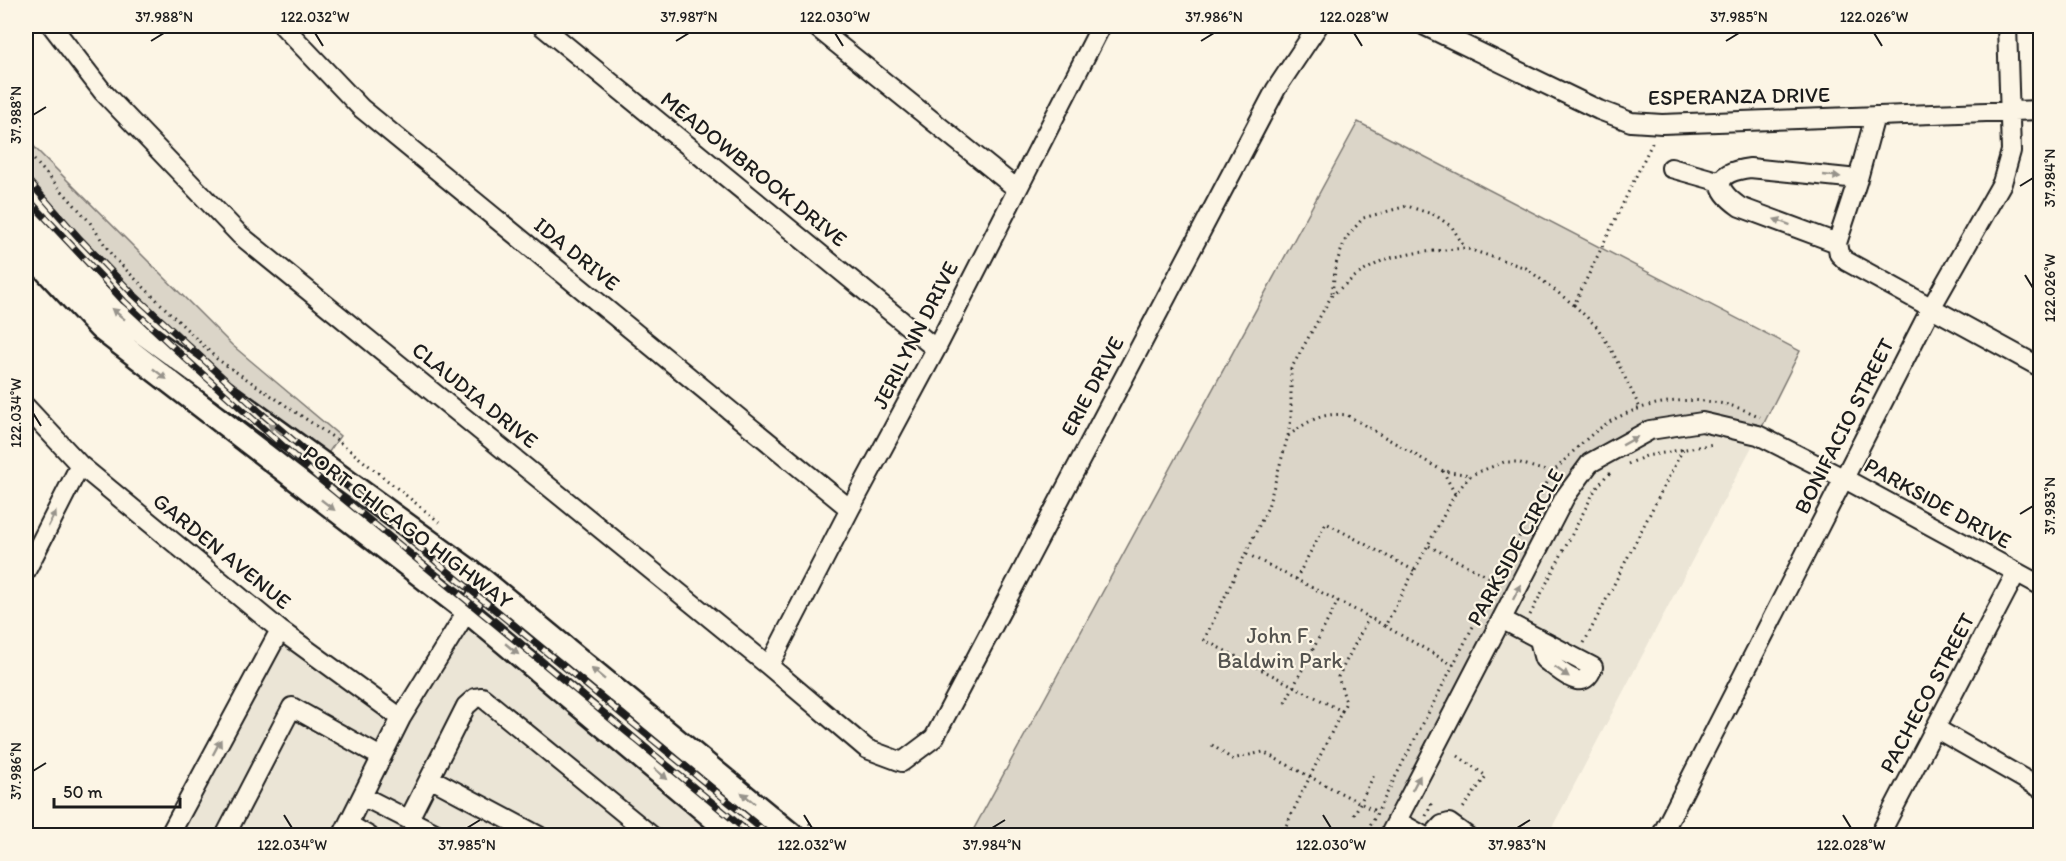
<svg xmlns="http://www.w3.org/2000/svg" width="2066" height="861" font-family="Itim,sans-serif">
	<style>
		.built { fill: #ebe5d6 }
		.green { fill: #dbd5c8; stroke: #7c7872; stroke-width: 1.5 }
		.lines { fill: none; stroke-linecap: round; stroke-linejoin: round }
		.minor-casing { stroke: #1c1c1c; stroke-width: 22 }
		.major-casing { stroke: #1c1c1c; stroke-width: 27 }
		.path { stroke: #1c1c1c; stroke-width: 3; stroke-dasharray: 1.5 4.5; stroke-linecap: butt }
		.minor { stroke: #fcf5e5; stroke-width: 18 }
		.major { stroke: #fcf5e5; stroke-width: 22 }
		.rail-casing { stroke: #1c1c1c; stroke-width: 7 }
		.rail { stroke: #fcf5e5; stroke-width: 4.5; stroke-dasharray: 14; stroke-linecap: butt }
		.oneway { fill: #97938b }
		.ticks { fill: none; stroke: #1c1c1c; stroke-width: 2 }
		.labels { text-anchor: middle; dominant-baseline: central; stroke-width: 4.5; stroke-linejoin: round; paint-order: stroke }
		.street-label { font-size: 22px; fill: #1c1c1c; stroke: #fcf5e5 }
		.park-label { font-size: 22px; fill: #555450; stroke: #fcf5e5 }
		.neatline { fill: none; stroke: #1c1c1c; stroke-width: 2 }
		.ticks-label { font-size: 15px; text-anchor: middle; fill: #1c1c1c }
	</style>
	<rect width="100%" height="100%" fill="#fcf5e5"/>
	<filter id="ink" filterUnits="userSpaceOnUse"><feTurbulence type="fractalNoise" baseFrequency=".0167" numOctaves="2"/><feDisplacementMap in="SourceGraphic" scale="12" xChannelSelector="R" yChannelSelector="G"/><feConvolveMatrix kernelMatrix="1 2 1 2 8 2 1 2 1" color-interpolation-filters="sRGB"/></filter>
	<g filter="url(#ink)">
		<path class="built" d="M1702,422L1758,435L1548,835L1389,836L1590,463L1650,430Z
			M467,611L735,836H169L280,630L401,718Z"/>
		<path class="green" d="M1358,122L1800,351L1758,435L1702,422L1650,430L1590,463L1389,835L970,836Z
			M26,135L36,149L232,345L340,436L320,465C256,409 191,353 131,292C95,255 60,217 26,178Z"/>
		<g class="lines">
			<defs>
				<path id="minor" d="M52,26L103,92L240,235L769,666L867,749L902,762L934,738L1276,89L1318,26
					M283,26L361,108L850,509
					M542,26L936,349
					M815,26L1017,189
					M1425,26L1599,110L1631,122L1662,124L2040,110
					M1875,116L1858,179L1837,243L1839,254L1846,261L2040,367
					M1671,168L1721,182
					M1837,243L1740,207C1711,187 1716,172 1750,168L1858,179
					M26,407L80,465L280,630L401,718
					M26,571L80,465
					M1503,620L1593,667C1585,690 1569,678 1556,668C1552,665 1547,662 1544,659C1542,654 1541,646 1539,640
					M769,666L850,509L936,349L1101,26
					M1935,728L2040,788
					M430,778L539,836
					M362,796L441,836
					M409,819L466,706L475,698L482,697L652,836
					M1397,821L1424,836
					M348,824L369,836
					M169,836L280,630
					M225,836L292,707L381,757
					M342,836L401,718L485,582
					M1389,836L1565,497L1590,463L1650,430L1702,422L1758,435L1845,479L2040,585
					M1432,836L1442,825L1449,823L1467,836
					M1661,836L1931,308L2002,183L2011,151L2007,26
					M1879,836L2016,573"/>
				<path id="major" d="M26,217L114,312L485,582L793,836
					M26,249L100,328L467,611L735,836"/>
			</defs>
			<use href="#minor" class="minor-casing"/>
			<use href="#major" class="major-casing"/>
			<path class="path" d="M26,151L89,221L113,257L217,359L337,440L443,525
				M1332,293L1336,264L1346,238L1363,218L1407,206L1435,215L1452,227L1465,248
				M1574,305L1597,327L1611,349L1640,408
				M1288,436C1308,421 1322,412 1347,415L1443,471L1471,475
				M1628,464L1646,456L1714,444
				M1443,471L1455,494
				M1429,546L1496,581
				M1247,554L1369,617
				M1296,579L1326,523L1415,571
				M1530,615L1594,492L1606,476L1611,473
				M1385,626L1453,665
				M1584,643L1683,449
				M1285,703L1338,601
				M1342,711L1346,702L1338,677L1369,617L1385,626L1455,494L1471,475L1504,462H1517L1552,473
				M1212,745L1232,759L1263,752L1377,812
				M1458,756L1486,776L1461,811
				M1354,815L1375,773
				M1426,816L1431,805L1426,802
				M809,823L824,836
				M1281,836L1342,711L1204,640L1268,507L1288,436L1291,418V369L1332,295L1357,275L1385,259L1415,253L1465,248L1526,268L1574,305L1653,141
				M1365,836L1552,473C1569,456 1586,437 1606,424C1651,396 1713,392 1760,417"/>
			<use href="#minor" class="minor"/>
			<use href="#major" class="major"/>
			<defs>
				<path id="rail" d="M26,178L80,239L132,293L260,412L405,536L770,836
					M26,197L124,301L187,360L322,481L753,836"/>
			</defs>
			<use href="#rail" class="rail-casing"/>
			<use href="#rail" class="rail"/>
		</g>
		<defs><path id="oneway-solid" d="M-6-.8H1V-3.2L6.5 0L1 3.2V.8H-6Z" transform="scale(1.5)"/></defs>
		<g class="oneway">
			<use href="#oneway-solid" transform="translate(1832 176) rotate(6)"/>
			<use href="#oneway-solid" transform="translate(1782 222) rotate(-160)"/>
			<use href="#oneway-solid" transform="translate(118 314) rotate(-141)"/>
			<use href="#oneway-solid" transform="translate(160 374) rotate(38)"/>
			<use href="#oneway-solid" transform="translate(275 429) rotate(-144)"/>
			<use href="#oneway-solid" transform="translate(1630 441) rotate(-29)"/>
			<use href="#oneway-solid" transform="translate(328 505) rotate(38)"/>
			<use href="#oneway-solid" transform="translate(52 519) rotate(-63)"/>
			<use href="#oneway-solid" transform="translate(1517 592) rotate(-63)"/>
			<use href="#oneway-solid" transform="translate(512 649) rotate(40)"/>
			<use href="#oneway-solid" transform="translate(1562 672) rotate(35)"/>
			<use href="#oneway-solid" transform="translate(598 674) rotate(-141)"/>
			<use href="#oneway-solid" transform="translate(217 747) rotate(-62)"/>
			<use href="#oneway-solid" transform="translate(661 774) rotate(40)"/>
			<use href="#oneway-solid" transform="translate(1416 783) rotate(-62)"/>
			<use href="#oneway-solid" transform="translate(748 798) rotate(-141)"/>
		</g>
	</g>
	<path class="ticks" d="M315,33L323,46M835,33L843,46M1354,33L1362,46M1874,33L1882,46M151,41L164,33M676,41L689,33M1201,41L1214,33M1726,41L1739,33M33,115L46,107M2020,186L2033,178M2025,275L2033,288M33,413L41,426M2020,514L2033,506M33,771L46,763M284,815L292,828M804,815L812,828M1323,815L1331,828M1843,815L1851,828M467,828L480,820M992,828L1005,820M1517,828L1530,820"/>
	<g class="labels">
		<g class="street-label">
			<text transform="translate(1739 96) rotate(-1)">ESPERANZA DRIVE</text>
			<text transform="translate(754 169) rotate(39)">MEADOWBROOK DRIVE</text>
			<text transform="translate(577 254) rotate(39)">IDA DRIVE</text>
			<text transform="translate(915 335) rotate(-63)">JERILYNN DRIVE</text>
			<text transform="translate(1092 386) rotate(-62)">ERIE DRIVE</text>
			<text transform="translate(475 395) rotate(39)">CLAUDIA DRIVE</text>
			<text transform="translate(1844 426) rotate(-63)">BONIFACIO STREET</text>
			<text transform="translate(1938 503) rotate(29)">PARKSIDE DRIVE</text>
			<text transform="translate(408 527) rotate(37)">PORT CHICAGO HIGHWAY</text>
			<text transform="translate(1515 547) rotate(-61)">PARKSIDE CIRCLE</text>
			<text transform="translate(222 551) rotate(39)">GARDEN AVENUE</text>
			<text transform="translate(1927 693) rotate(-62)">PACHECO STREET</text>
		</g>
		<g class="park-label">
			<text x="1280" y="635">John F.<tspan x="1280" dy="25">Baldwin Park</tspan></text>
		</g>
	</g>
	<rect width="2066" height="861" fill="none" stroke="#fcf5e5" stroke-width="66"/>
	<path d="M54 798v9h126v-9" fill="none" stroke="#1c1c1c" stroke-width="3"/>
	<text x="63" y="798" font-size="18" fill="#1c1c1c" stroke="#fcf5e5" stroke-width="4.5" paint-order="stroke">50 m</text>
	<rect x="33" y="33" width="2000" height="795" class="neatline"/>
	<g class="ticks-label">
		<text x="164" y="22">37.988°N</text>
		<text x="315" y="22">122.032°W</text>
		<text x="689" y="22">37.987°N</text>
		<text x="835" y="22">122.030°W</text>
		<text x="1214" y="22">37.986°N</text>
		<text x="1354" y="22">122.028°W</text>
		<text x="1739" y="22">37.985°N</text>
		<text x="1874" y="22">122.026°W</text>
		<text transform="translate(16 115) rotate(-90)" y="5">37.988°N</text>
		<text transform="translate(2050 178) rotate(-90)" y="5">37.984°N</text>
		<text transform="translate(2050 288) rotate(-90)" y="5">122.026°W</text>
		<text transform="translate(16 413) rotate(-90)" y="5">122.034°W</text>
		<text transform="translate(2050 506) rotate(-90)" y="5">37.983°N</text>
		<text transform="translate(16 771) rotate(-90)" y="5">37.986°N</text>
		<text x="292" y="850">122.034°W</text>
		<text x="467" y="850">37.985°N</text>
		<text x="812" y="850">122.032°W</text>
		<text x="992" y="850">37.984°N</text>
		<text x="1331" y="850">122.030°W</text>
		<text x="1517" y="850">37.983°N</text>
		<text x="1851" y="850">122.028°W</text>
	</g>
</svg>
